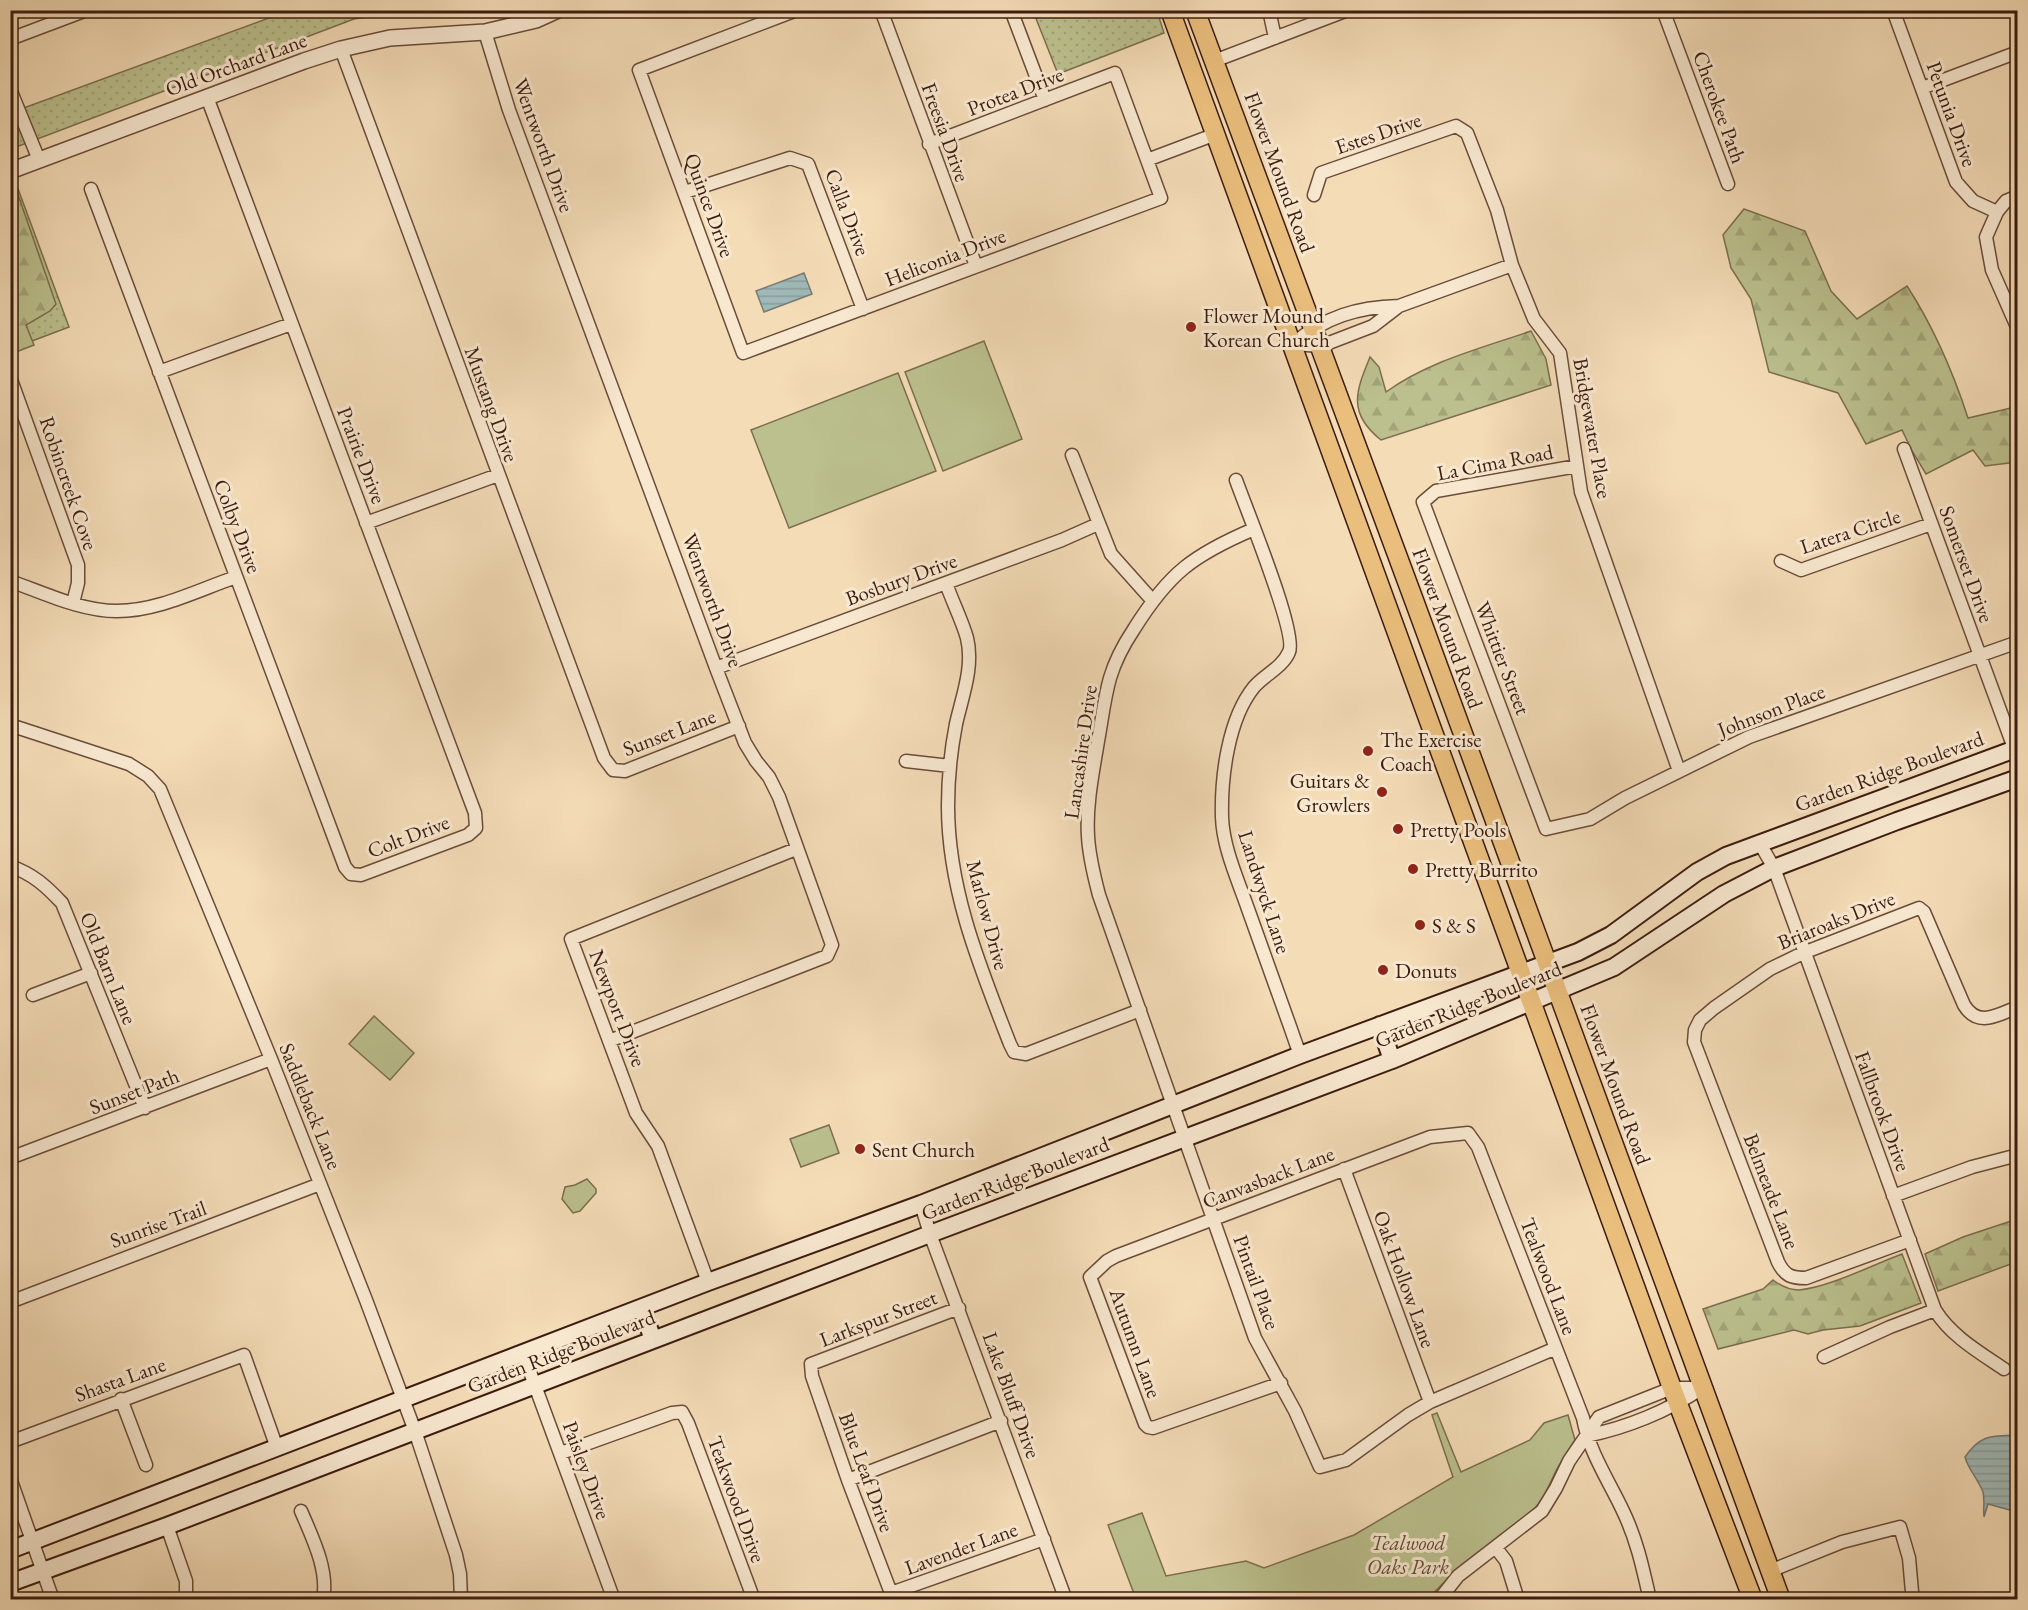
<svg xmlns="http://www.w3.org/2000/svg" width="2028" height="1610" font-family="'EB Garamond',serif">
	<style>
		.grass { fill: url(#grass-dots); stroke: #7c6e4f; stroke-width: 1.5 }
		.forest { fill: url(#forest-firs); stroke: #7c6e4f; stroke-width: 1.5 }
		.park { fill: #bbc08e; stroke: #7c6e4f; stroke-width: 1.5 }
		.water { fill: url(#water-rules); stroke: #777a75; stroke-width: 1.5 }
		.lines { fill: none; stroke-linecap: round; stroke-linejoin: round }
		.minor-casing { stroke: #6a4c3a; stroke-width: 15 }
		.tertiary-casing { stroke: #6a4c3a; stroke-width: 18 }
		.secondary-casing { stroke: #3c1c10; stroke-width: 20 }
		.primary-casing { stroke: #3c1c10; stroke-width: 21 }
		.minor { stroke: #f8e8d0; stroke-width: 12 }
		.tertiary { stroke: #f8e8d0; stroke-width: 15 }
		.secondary { stroke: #f8e8d0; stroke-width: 16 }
		.primary { stroke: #eabe7c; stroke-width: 18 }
		.poi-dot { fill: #8f2418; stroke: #f8e8d0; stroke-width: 2 }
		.labels { text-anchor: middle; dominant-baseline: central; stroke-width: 6; stroke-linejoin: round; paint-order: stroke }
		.street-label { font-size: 21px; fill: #3c1c10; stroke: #f8e8d0 }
		.poi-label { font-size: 21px; fill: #3c1c10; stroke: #f8e8d0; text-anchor: start }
		.park-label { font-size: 21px; font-style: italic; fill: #624d36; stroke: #f8e8d0 }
	</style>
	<defs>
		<pattern id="grass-dots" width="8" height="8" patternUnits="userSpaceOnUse" patternTransform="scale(1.5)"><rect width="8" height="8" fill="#bbc08e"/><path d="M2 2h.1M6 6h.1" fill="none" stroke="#a2a479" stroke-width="1.8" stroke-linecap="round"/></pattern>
		<pattern id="forest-firs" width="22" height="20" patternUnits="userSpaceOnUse" patternTransform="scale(1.5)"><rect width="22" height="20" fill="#bbc08e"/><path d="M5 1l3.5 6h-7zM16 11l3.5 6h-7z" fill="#a2a479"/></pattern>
		<pattern id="water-rules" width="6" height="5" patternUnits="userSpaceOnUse" patternTransform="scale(1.5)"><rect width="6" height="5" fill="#9fb9b8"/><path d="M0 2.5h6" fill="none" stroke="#8a9e9d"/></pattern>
	</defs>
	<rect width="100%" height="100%" fill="#f4dcb7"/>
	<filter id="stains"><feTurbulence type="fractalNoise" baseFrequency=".00333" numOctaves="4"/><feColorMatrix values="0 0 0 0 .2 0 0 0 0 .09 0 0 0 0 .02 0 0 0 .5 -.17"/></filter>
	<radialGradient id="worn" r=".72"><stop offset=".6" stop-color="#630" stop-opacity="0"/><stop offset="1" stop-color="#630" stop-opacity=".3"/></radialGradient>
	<path class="grass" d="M384,10L386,14L354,19L11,149L10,113L288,11Z
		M1033,11H1157L1164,33L1058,74Z
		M10,167L69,327L11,349H10Z"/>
	<path class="forest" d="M16,189L56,304L50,311L26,325L34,345L11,354L10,190Z
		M1744,209L1805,231L1831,291L1857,319L1907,286C1933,326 1953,372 1968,418L2011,408L2017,405V462L1985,466L1973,450L1926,474L1912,451L1902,430L1866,444L1838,393L1769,372L1751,299L1731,268L1723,235Z
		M1531,331L1546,359L1551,385L1381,440C1347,413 1356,391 1370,357L1379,367L1386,392C1429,361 1482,348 1531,331Z
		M2017,1219V1264L2008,1265L1938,1291L1925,1254L1963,1237Z
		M1902,1254L1921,1303L1860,1326L1823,1330L1808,1334L1794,1330L1718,1349L1703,1309L1763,1289L1773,1280C1781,1286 1789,1290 1799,1290C1830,1287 1872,1265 1902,1254Z"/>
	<path class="park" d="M984,341L1022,439L943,471L905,372Z
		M898,373L936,471L789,528L751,430Z
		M374,1016L414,1053L390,1080L349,1044Z
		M829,1125L839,1153L801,1167L790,1139Z
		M587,1179L596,1189V1193L580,1211L573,1213L562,1199L565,1187L575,1185Z
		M1437,1413L1461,1472L1530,1440L1544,1423L1568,1415L1575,1440C1570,1448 1564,1456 1560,1464C1551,1478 1547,1496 1535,1508C1503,1542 1459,1563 1429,1598L1136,1599L1108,1525L1142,1513L1166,1576L1246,1561L1264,1568L1354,1535L1453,1477L1432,1415Z"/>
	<path class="water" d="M804,273L812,294L764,312L756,291Z
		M2017,1435V1512L1988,1504L1984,1517C1983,1509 1985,1500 1983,1492C1978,1479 1968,1469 1965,1457C1981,1434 1992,1436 2017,1435Z"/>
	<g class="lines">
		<defs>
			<path id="minor" d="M797,10L639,70L743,353L1161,198L1115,73L929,144
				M881,10L976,266
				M1011,10L1045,100
				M1269,10L1275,38
				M1663,10L1728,184
				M1893,10L1956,182L1973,201L1997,212
				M485,32L509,110L716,668L745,743L756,761L769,777L779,797L832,945L827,956L609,1041
				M10,39L87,10
				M341,49L604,758L613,770L625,771L739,726
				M1214,61L1348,10
				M1922,88L2018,52
				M10,89L39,160
				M1147,160L1216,134
				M91,189L345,867L351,874L361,875L468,835L476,828L475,813L207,97
				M685,192L790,158L808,164L863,309
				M1314,195L1321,173L1456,126L1467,133L1497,210L1512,265L1534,319L1560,353L1581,492L1679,771
				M2018,196L2006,201L1997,212L1986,237L1992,270L2018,329
				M1399,306C1357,307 1325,317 1293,344L1321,346L1373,326L1399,306L1512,265
				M159,372L291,324
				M10,377L78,565V583L73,603
				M1904,449L2018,759
				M1072,455L1111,554L1152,600
				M1577,466L1436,491L1423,502L1546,829L1590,819L1625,798L1749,737L2018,642
				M1236,480C1245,506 1298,634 1289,652C1282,668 1264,675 1254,687C1228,719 1221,777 1222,817C1223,848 1238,880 1248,909C1265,957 1283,1006 1300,1055
				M366,523L498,475
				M1254,529C1193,555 1169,573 1134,629C1124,644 1115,661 1110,678C1104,699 1102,720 1098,741C1093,772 1086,805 1088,836C1089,856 1094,876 1099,895L1255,1338L1295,1411L1320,1467L1346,1460L1408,1415L1430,1402L1556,1348
				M1781,561L1801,570L1931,524
				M10,581C44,593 81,611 117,611C158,611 198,590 236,577
				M946,583C952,601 962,620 967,638C974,667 962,697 956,724C951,750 948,779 948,806C948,890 980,967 1010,1044L1014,1052L1026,1054L1140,1010
				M716,668L1062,540L1098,524
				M10,725L129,764L148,776L160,789L271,1059L366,1300L415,1431L456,1555L460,1574L461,1600
				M906,761L950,766
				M1759,842L1774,868L1935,1310C1951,1336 1979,1352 2004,1369
				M10,866C33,874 46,886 62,903L145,1108
				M33,995L91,973
				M10,1158L271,1059
				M1344,1169L1430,1402
				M1893,1196L1972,1167L2018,1155
				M921,1204L930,1234L1066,1600
				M1910,1240L1806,1278C1791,1278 1785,1276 1778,1262L1694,1042L1695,1030L1700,1020L1714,1008L1770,969L1803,953L1919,908L1924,912L1964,1005C1978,1028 1997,1015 2018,1007
				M708,1282L658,1146L636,1113L571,939L796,849
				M10,1302L320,1184
				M959,1308L811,1364L812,1376L848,1480L891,1593L1044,1539
				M523,1353L614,1600
				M1824,1357L1890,1327L1935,1310
				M1281,1383L1153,1428L1148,1427L1145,1424L1090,1277L1107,1261L1116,1256L1430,1137L1468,1133L1478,1147L1583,1418C1589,1452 1609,1481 1623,1511C1637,1540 1643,1569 1650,1600
				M121,1399L146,1465
				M1586,1436C1626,1428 1668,1411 1702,1388
				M10,1442L244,1355L277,1448
				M561,1453L672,1413L682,1412L688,1423L754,1600
				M10,1478L53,1600
				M848,1480L1001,1421
				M301,1511C312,1537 329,1570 323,1600
				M167,1526L186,1581V1600
				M1496,1548L1506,1561L1518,1600
				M1770,1571L1842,1542L1900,1527L1909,1558L1912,1592L1914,1600
				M1439,1600L1458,1576L1542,1511L1556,1488L1569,1461L1599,1417L1672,1388H1702"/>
			<path id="tertiary" d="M10,171L304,61L341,49L390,38L485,32L536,20L558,10"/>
			<path id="secondary" d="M1380,1025L1392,1060
				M642,1308L653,1340
				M10,1550L708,1282L921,1204L1300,1055L1578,952L1611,935L1697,872L1726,856L2018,748
				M10,1583L167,1526L930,1234L1392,1060L1614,967L1724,894L1774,868L1897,821L2018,778"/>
			<path id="primary" d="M1170,10L1672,1388L1753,1600
				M1195,10C1393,539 1586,1070 1781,1600"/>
		</defs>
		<use href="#minor" class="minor-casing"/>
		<use href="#tertiary" class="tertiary-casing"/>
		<use href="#secondary" class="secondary-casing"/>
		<use href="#primary" class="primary-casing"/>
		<use href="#minor" class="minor"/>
		<use href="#tertiary" class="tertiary"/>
		<use href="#secondary" class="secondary"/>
		<use href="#primary" class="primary"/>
	</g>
	<g class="poi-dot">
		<circle cx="1191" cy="327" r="6"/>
		<circle cx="1368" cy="751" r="6"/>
		<circle cx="1382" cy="792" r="6"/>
		<circle cx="1398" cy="829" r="6"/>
		<circle cx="1413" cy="869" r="6"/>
		<circle cx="1420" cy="925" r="6"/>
		<circle cx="1383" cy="970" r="6"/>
		<circle cx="860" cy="1149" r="6"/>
	</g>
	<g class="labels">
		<g class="street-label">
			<text transform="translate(236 64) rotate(-20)">Old Orchard Lane</text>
			<text transform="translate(1015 91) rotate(-21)">Protea Drive</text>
			<text transform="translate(1720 107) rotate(70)">Cherokee Path</text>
			<text transform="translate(1952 114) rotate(70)">Petunia Drive</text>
			<text transform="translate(946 132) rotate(70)">Freesia Drive</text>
			<text transform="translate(1378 133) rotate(-19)">Estes Drive</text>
			<text transform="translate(544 145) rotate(70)">Wentworth Drive</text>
			<text transform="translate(1280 172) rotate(70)">Flower Mound Road</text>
			<text transform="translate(710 205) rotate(70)">Quince Drive</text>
			<text transform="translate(848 212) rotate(69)">Calla Drive</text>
			<text transform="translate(945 257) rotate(-21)">Heliconia Drive</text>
			<text transform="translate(492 404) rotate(70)">Mustang Drive</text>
			<text transform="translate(1593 428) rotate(80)">Bridgewater Place</text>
			<text transform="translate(362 455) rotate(69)">Prairie Drive</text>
			<text transform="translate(1495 462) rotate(-11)">La Cima Road</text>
			<text transform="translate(69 483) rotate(71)">Robincreek Cove</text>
			<text transform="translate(238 526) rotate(69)">Colby Drive</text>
			<text transform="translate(1850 531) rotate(-18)">Latera Circle</text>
			<text transform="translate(1967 564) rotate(70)">Somerset Drive</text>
			<text transform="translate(901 579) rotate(-20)">Bosbury Drive</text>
			<text transform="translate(713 600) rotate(70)">Wentworth Drive</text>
			<text transform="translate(1448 628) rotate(70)">Flower Mound Road</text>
			<text transform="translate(1503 658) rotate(69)">Whittier Street</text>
			<text transform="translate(1771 710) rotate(-21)">Johnson Place</text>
			<text transform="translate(669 732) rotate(-21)">Sunset Lane</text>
			<text transform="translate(1080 752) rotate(-82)">Lancashire Drive</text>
			<text transform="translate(1889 771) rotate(-20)">Garden Ridge Boulevard</text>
			<text transform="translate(408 836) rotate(-21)">Colt Drive</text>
			<text transform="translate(1265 892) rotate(72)">Landwyck Lane</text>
			<text transform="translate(988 915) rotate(75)">Marlow Drive</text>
			<text transform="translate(1836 920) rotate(-22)">Briaroaks Drive</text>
			<text transform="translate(109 968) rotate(68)">Old Barn Lane</text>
			<text transform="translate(1468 1004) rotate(-22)">Garden Ridge Boulevard</text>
			<text transform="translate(618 1008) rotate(69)">Newport Drive</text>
			<text transform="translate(1616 1084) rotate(70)">Flower Mound Road</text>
			<text transform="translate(134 1091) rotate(-21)">Sunset Path</text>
			<text transform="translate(311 1106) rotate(68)">Saddleback Lane</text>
			<text transform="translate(1883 1111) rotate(70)">Fallbrook Drive</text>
			<text transform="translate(1268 1177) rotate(-21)">Canvasback Lane</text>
			<text transform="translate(1015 1178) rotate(-21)">Garden Ridge Boulevard</text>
			<text transform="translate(1772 1191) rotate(69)">Belmeade Lane</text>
			<text transform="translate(158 1224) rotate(-20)">Sunrise Trail</text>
			<text transform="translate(1549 1276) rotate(69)">Tealwood Lane</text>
			<text transform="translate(1405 1279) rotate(70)">Oak Hollow Lane</text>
			<text transform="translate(1257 1282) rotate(70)">Pintail Place</text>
			<text transform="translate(878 1318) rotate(-21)">Larkspur Street</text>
			<text transform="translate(1136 1343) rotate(70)">Autumn Lane</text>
			<text transform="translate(561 1351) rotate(-21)">Garden Ridge Boulevard</text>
			<text transform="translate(120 1379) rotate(-20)">Shasta Lane</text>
			<text transform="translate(1012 1395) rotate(70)">Lake Bluff Drive</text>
			<text transform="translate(587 1470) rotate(70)">Paisley Drive</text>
			<text transform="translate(867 1472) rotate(70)">Blue Leaf Drive</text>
			<text transform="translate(737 1499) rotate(70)">Teakwood Drive</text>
			<text transform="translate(961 1548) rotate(-20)">Lavender Lane</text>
		</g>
		<g class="poi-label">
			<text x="1203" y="315">Flower Mound<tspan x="1203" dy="24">Korean Church</tspan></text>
			<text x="1380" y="739">The Exercise<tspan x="1380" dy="24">Coach</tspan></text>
			<text x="1370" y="780" text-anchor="end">Guitars &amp;<tspan x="1370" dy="24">Growlers</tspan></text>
			<text x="1410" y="829">Pretty Pools</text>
			<text x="1425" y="869">Pretty Burrito</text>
			<text x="1432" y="925">S &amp; S</text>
			<text x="1395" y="970">Donuts</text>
			<text x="872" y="1149">Sent Church</text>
		</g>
		<g class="park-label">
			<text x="1408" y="1542">Tealwood<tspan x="1408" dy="24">Oaks Park</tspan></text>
		</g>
	</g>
	<rect width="2028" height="1610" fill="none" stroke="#f4dcb7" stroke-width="36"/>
	<rect x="12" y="12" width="2004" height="1586" fill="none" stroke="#3c1c10" stroke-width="3"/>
	<rect x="18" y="18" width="1992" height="1574" fill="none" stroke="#3c1c10" stroke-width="1.5"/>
	<rect width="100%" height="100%" filter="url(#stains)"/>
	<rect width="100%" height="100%" fill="url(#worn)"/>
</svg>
